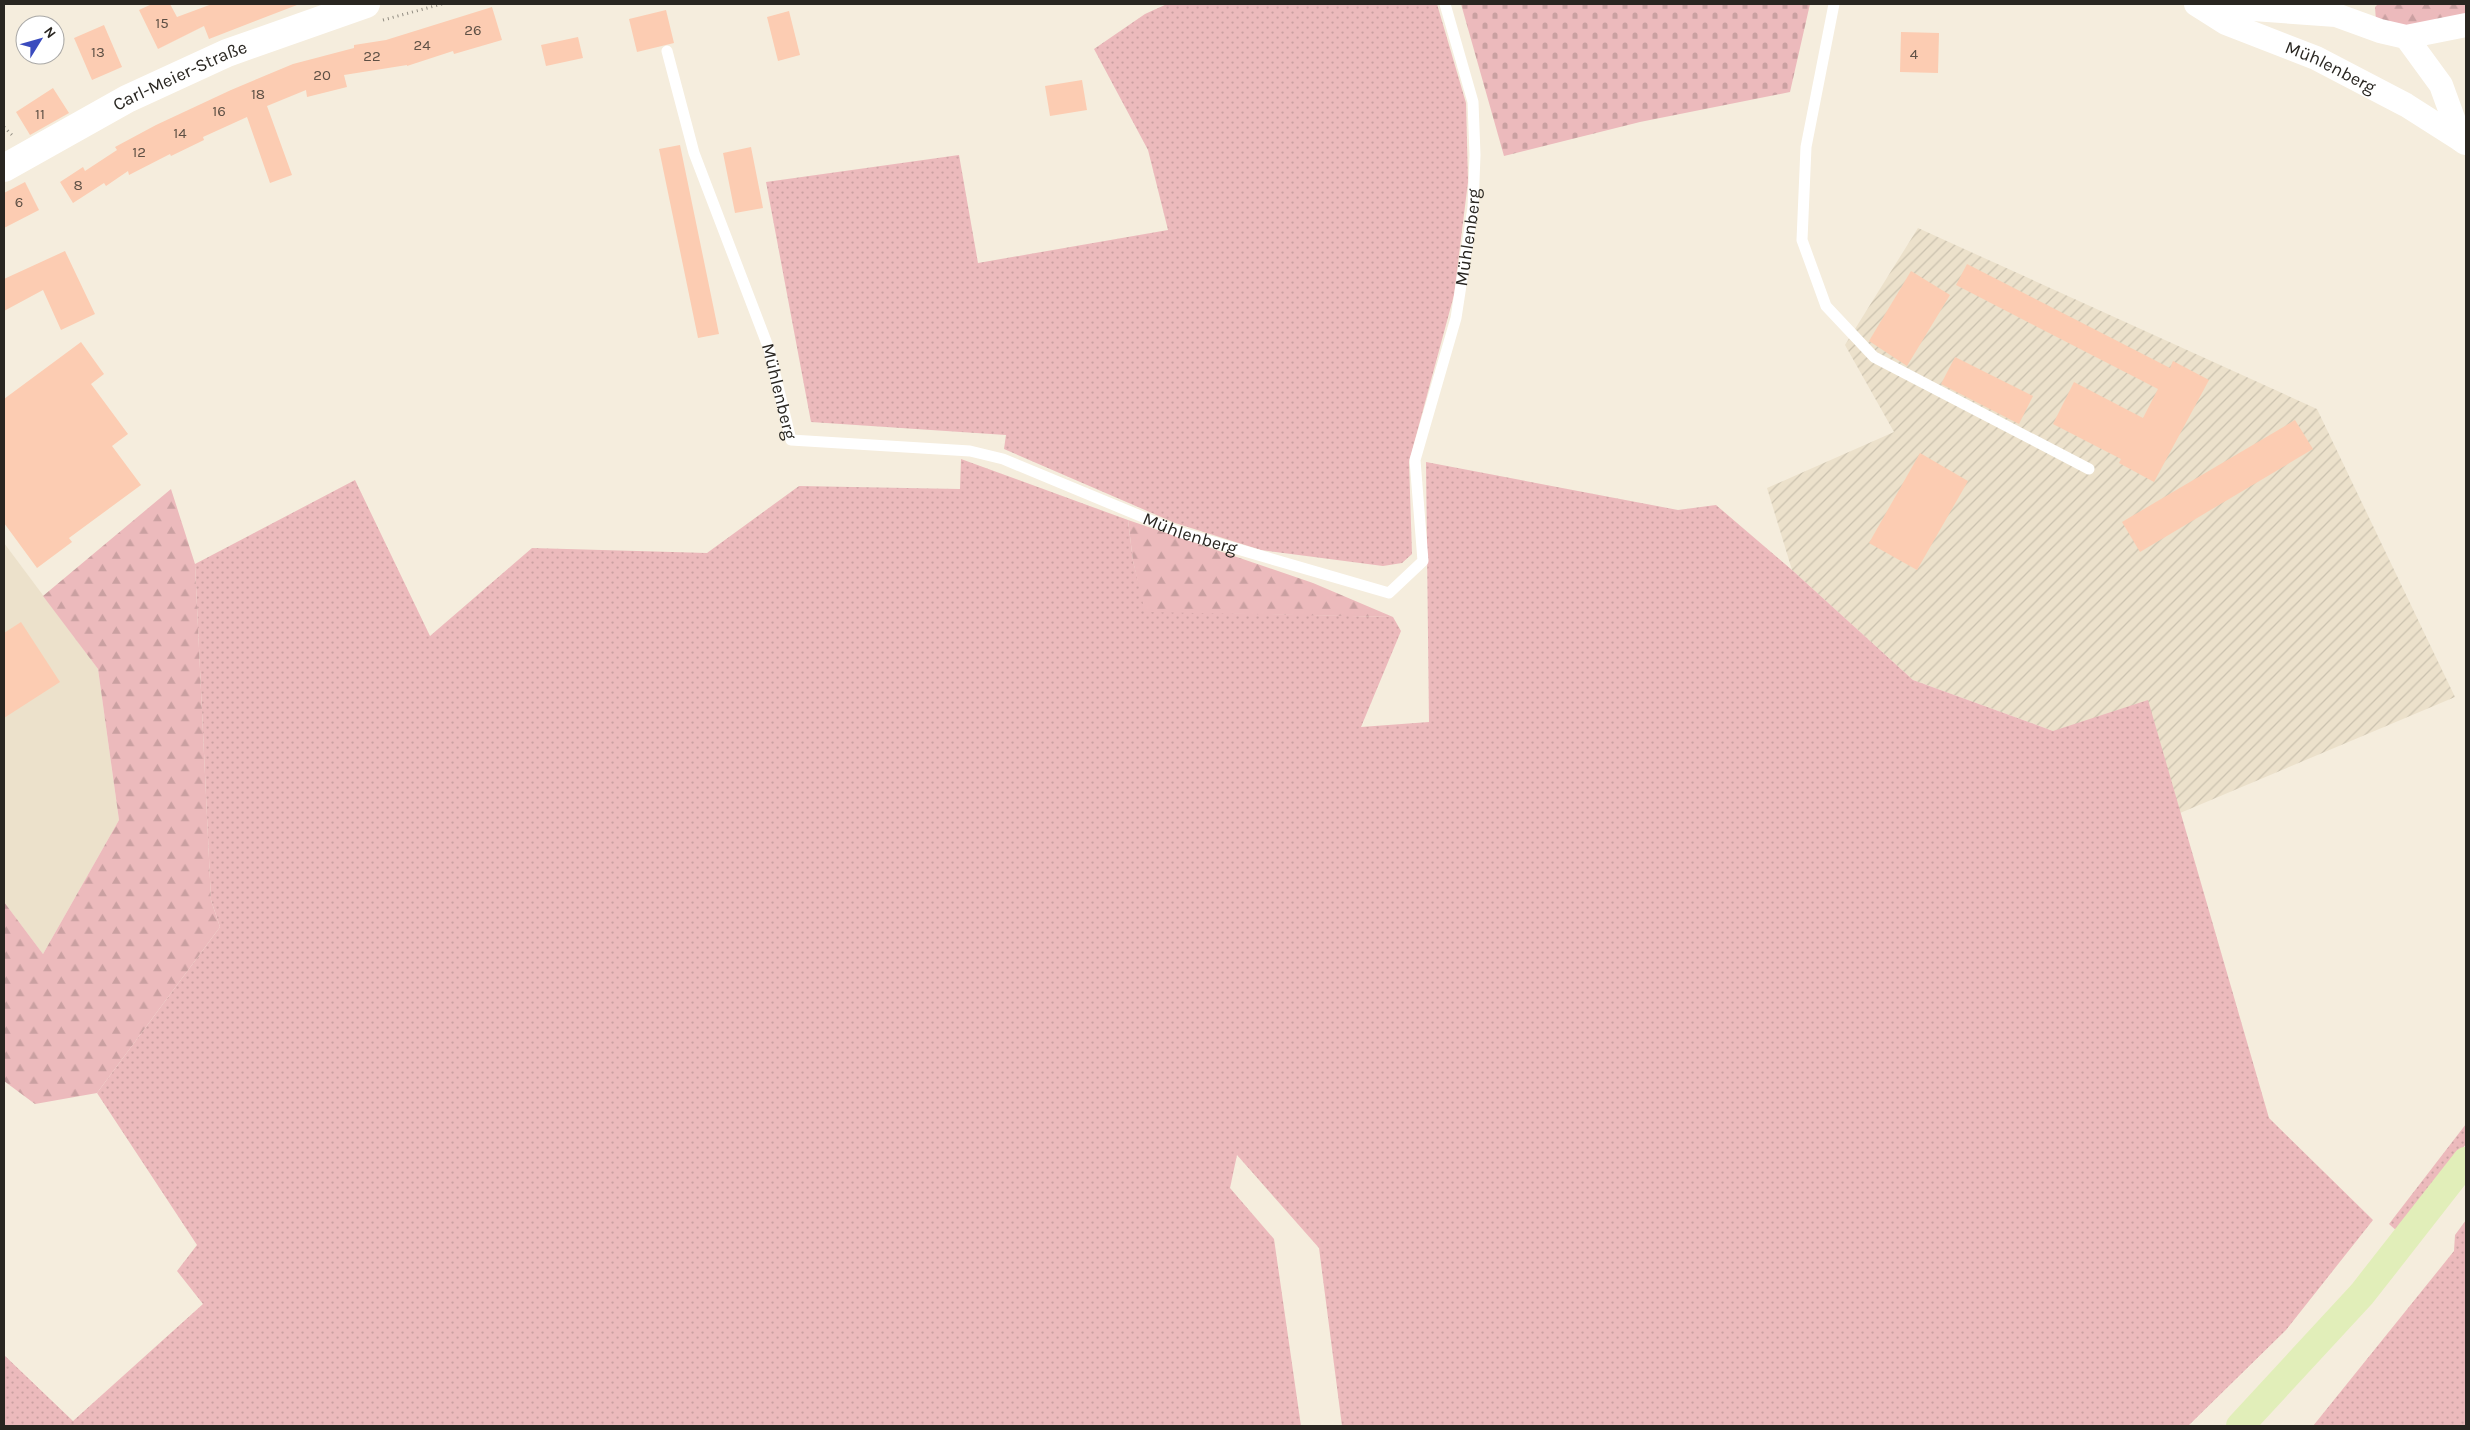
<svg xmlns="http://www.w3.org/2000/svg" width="2470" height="1430" font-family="Karla,sans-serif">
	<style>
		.built { fill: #ece1cb }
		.industrial { fill: url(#industrial-furrows) }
		.grass { fill: url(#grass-dots) }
		.forest { fill: url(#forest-firs) }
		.cemetery { fill: url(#cemetery-stones) }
		.building { fill: #fcccb2 }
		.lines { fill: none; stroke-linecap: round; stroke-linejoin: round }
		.path { stroke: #928d82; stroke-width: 3; stroke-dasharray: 1 4; stroke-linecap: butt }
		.service { stroke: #fff; stroke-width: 11 }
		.minor { stroke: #fff; stroke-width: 24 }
		.tertiary { stroke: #fff; stroke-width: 28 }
		.primary { stroke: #e1eeb9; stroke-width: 28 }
		.labels { text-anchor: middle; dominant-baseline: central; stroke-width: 4; stroke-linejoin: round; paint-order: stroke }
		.number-label { font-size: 15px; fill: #5e5045 }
		.street-label { font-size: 18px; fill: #292621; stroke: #fff }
	</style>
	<defs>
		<pattern id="industrial-furrows" width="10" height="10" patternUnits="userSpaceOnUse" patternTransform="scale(1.25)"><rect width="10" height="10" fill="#ece1cb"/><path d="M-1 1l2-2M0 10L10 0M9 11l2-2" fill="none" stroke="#cac1ae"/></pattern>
		<pattern id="grass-dots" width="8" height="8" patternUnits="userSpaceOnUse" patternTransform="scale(1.25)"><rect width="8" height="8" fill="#ecbabc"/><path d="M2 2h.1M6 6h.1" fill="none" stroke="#caa0a1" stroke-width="1.8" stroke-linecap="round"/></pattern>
		<pattern id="forest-firs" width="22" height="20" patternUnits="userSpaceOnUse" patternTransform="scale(1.25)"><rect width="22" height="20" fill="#ecbabc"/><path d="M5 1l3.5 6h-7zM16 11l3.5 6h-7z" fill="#caa0a1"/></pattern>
		<pattern id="cemetery-stones" width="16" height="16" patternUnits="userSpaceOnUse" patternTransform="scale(1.25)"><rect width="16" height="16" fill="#ecbabc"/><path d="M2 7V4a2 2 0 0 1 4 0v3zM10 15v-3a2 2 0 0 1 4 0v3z" fill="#caa0a1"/></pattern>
	</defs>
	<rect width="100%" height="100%" fill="#f5eddd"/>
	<path class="built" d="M4,543L98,669L119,820L43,954L4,902Z"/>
	<path class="industrial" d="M1918,228L2317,409L2455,697L2173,816L2053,731L1913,680L1792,570L1767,488L1894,432L1845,345Z"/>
	<path class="grass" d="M1167,4H1437L1466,103L1468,182L1454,295L1409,462L1412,554L1402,563L1383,566L1261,550L1175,523L1004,449L1006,435L811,422L766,182L959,155L978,263L1168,230L1148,150L1094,49L1145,14Z
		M961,459L1128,520L1133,561L1146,611L1393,617L1401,631L1361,727L1429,722L1426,462L1678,510L1716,505L1792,570L1913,680L2053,731L2148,700L2269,1118L2373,1220L2286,1330L2188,1426H1342L1319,1248L1237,1155L1230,1188L1274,1239L1301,1426H4V1355L73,1421L203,1304L177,1271L197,1245L97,1093L220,927L211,900L195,564L355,480L430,636L532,548L707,553L799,486L960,489Z
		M2466,1124V1144L2398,1232L2389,1224Z
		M2466,1220V1426H2313L2454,1251L2455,1235Z"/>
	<path class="forest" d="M2378,4H2466V15L2405,27L2376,21L2375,7Z
		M171,489L195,564L211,900L220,927L97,1093L35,1104L4,1081V902L43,954L119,820L98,669L43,596Z
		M1128,520L1313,583L1393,617L1145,612L1133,561Z"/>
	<path class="cemetery" d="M1461,4H1810L1790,92L1640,122L1504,156Z"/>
	<path class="building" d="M152,4H170L177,17L212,4L297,5L209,39L204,26L158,49L139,10Z
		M492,7L502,40L454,54L453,51L407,66V65L344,75L347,87L307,97L306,90L267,106L292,175L270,183L247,117L203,137L204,140L171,156L170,154L129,175L128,171L106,186L104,183L73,203L60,182L83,167L85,171L117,150L115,147L156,125L231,90L293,64L354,48V45L386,40Z
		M666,10L674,43L637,52L629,19Z
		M789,11L800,55L778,61L767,17Z
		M104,25L122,67L92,80L74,38Z
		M1901,32L1939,33L1938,73L1900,72Z
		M578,37L583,58L546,66L541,45Z
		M1082,80L1087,110L1050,116L1045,86Z
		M53,88L69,113L30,135L16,112Z
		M680,145L719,334L698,338L659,149Z
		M751,147L763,208L735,213L723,153Z
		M25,182L39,210L4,228V193Z
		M65,251L95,314L61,330L43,290L4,311V279Z
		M1967,264L2170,368L2173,361L2209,380L2154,482L2119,463L2121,459L2053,424L2074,382L2143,418L2158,389L1956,285Z
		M1911,271L1950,295L1907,366L1869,341Z
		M81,342L104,374L91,384L128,434L112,446L141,485L69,538L72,542L37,568L4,523V399Z
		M1955,357L2033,396L2019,424L1941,384Z
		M2295,420L2313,449L2140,552L2122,522Z
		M1920,453L1968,481L1917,570L1869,543Z
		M21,622L60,682L4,718V633Z"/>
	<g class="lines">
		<path class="path" d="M383,20L442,4
			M4,127L14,137"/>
		<g class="service">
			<path d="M1834,4L1806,147L1802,240L1826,306L1874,357L2089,469"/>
			<path id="s1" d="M667,51L694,153L769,349L791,440L970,451L1003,459L1179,532L1389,593L1423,561L1415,460L1456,318L1473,207L1475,155L1473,102L1445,4"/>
		</g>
		<g class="minor">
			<path id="s2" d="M2196,4L2226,23L2316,58L2406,105L2461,140"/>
			<path d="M2219,4L2239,8L2336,15L2380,31L2406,37L2466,25"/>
			<path d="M2406,37L2441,85L2461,140L2465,143"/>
		</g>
		<path class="tertiary" id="s3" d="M4,168L127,99L227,53L366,4"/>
		<path class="primary" d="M2240,1426L2362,1294L2466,1161"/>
	</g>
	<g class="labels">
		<g class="number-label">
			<text x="162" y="23">15</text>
			<text x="473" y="30">26</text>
			<text x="422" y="45">24</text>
			<text x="98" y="52">13</text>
			<text x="1914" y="54">4</text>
			<text x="372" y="56">22</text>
			<text x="322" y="75">20</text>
			<text x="258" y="94">18</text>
			<text x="219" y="111">16</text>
			<text x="40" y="114">11</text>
			<text x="180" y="133">14</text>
			<text x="139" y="152">12</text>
			<text x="78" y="185">8</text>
			<text x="19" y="202">6</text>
		</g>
		<g class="street-label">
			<text stroke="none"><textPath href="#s2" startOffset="149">Mühlenberg</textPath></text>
			<text stroke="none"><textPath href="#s3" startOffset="199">Carl-Meier-Straße</textPath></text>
			<text stroke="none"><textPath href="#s1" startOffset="1409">Mühlenberg</textPath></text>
			<text stroke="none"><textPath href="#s1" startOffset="359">Mühlenberg</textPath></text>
			<text stroke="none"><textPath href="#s1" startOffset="824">Mühlenberg</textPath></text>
		</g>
	</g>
	<rect width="2470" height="1430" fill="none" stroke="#292621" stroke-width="10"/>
	<g transform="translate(40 40) rotate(53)"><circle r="24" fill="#ffffff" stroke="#a9a8a6"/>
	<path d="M0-4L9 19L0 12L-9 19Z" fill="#3a4bbe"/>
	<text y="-8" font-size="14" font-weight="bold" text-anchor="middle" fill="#292621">N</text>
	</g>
</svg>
